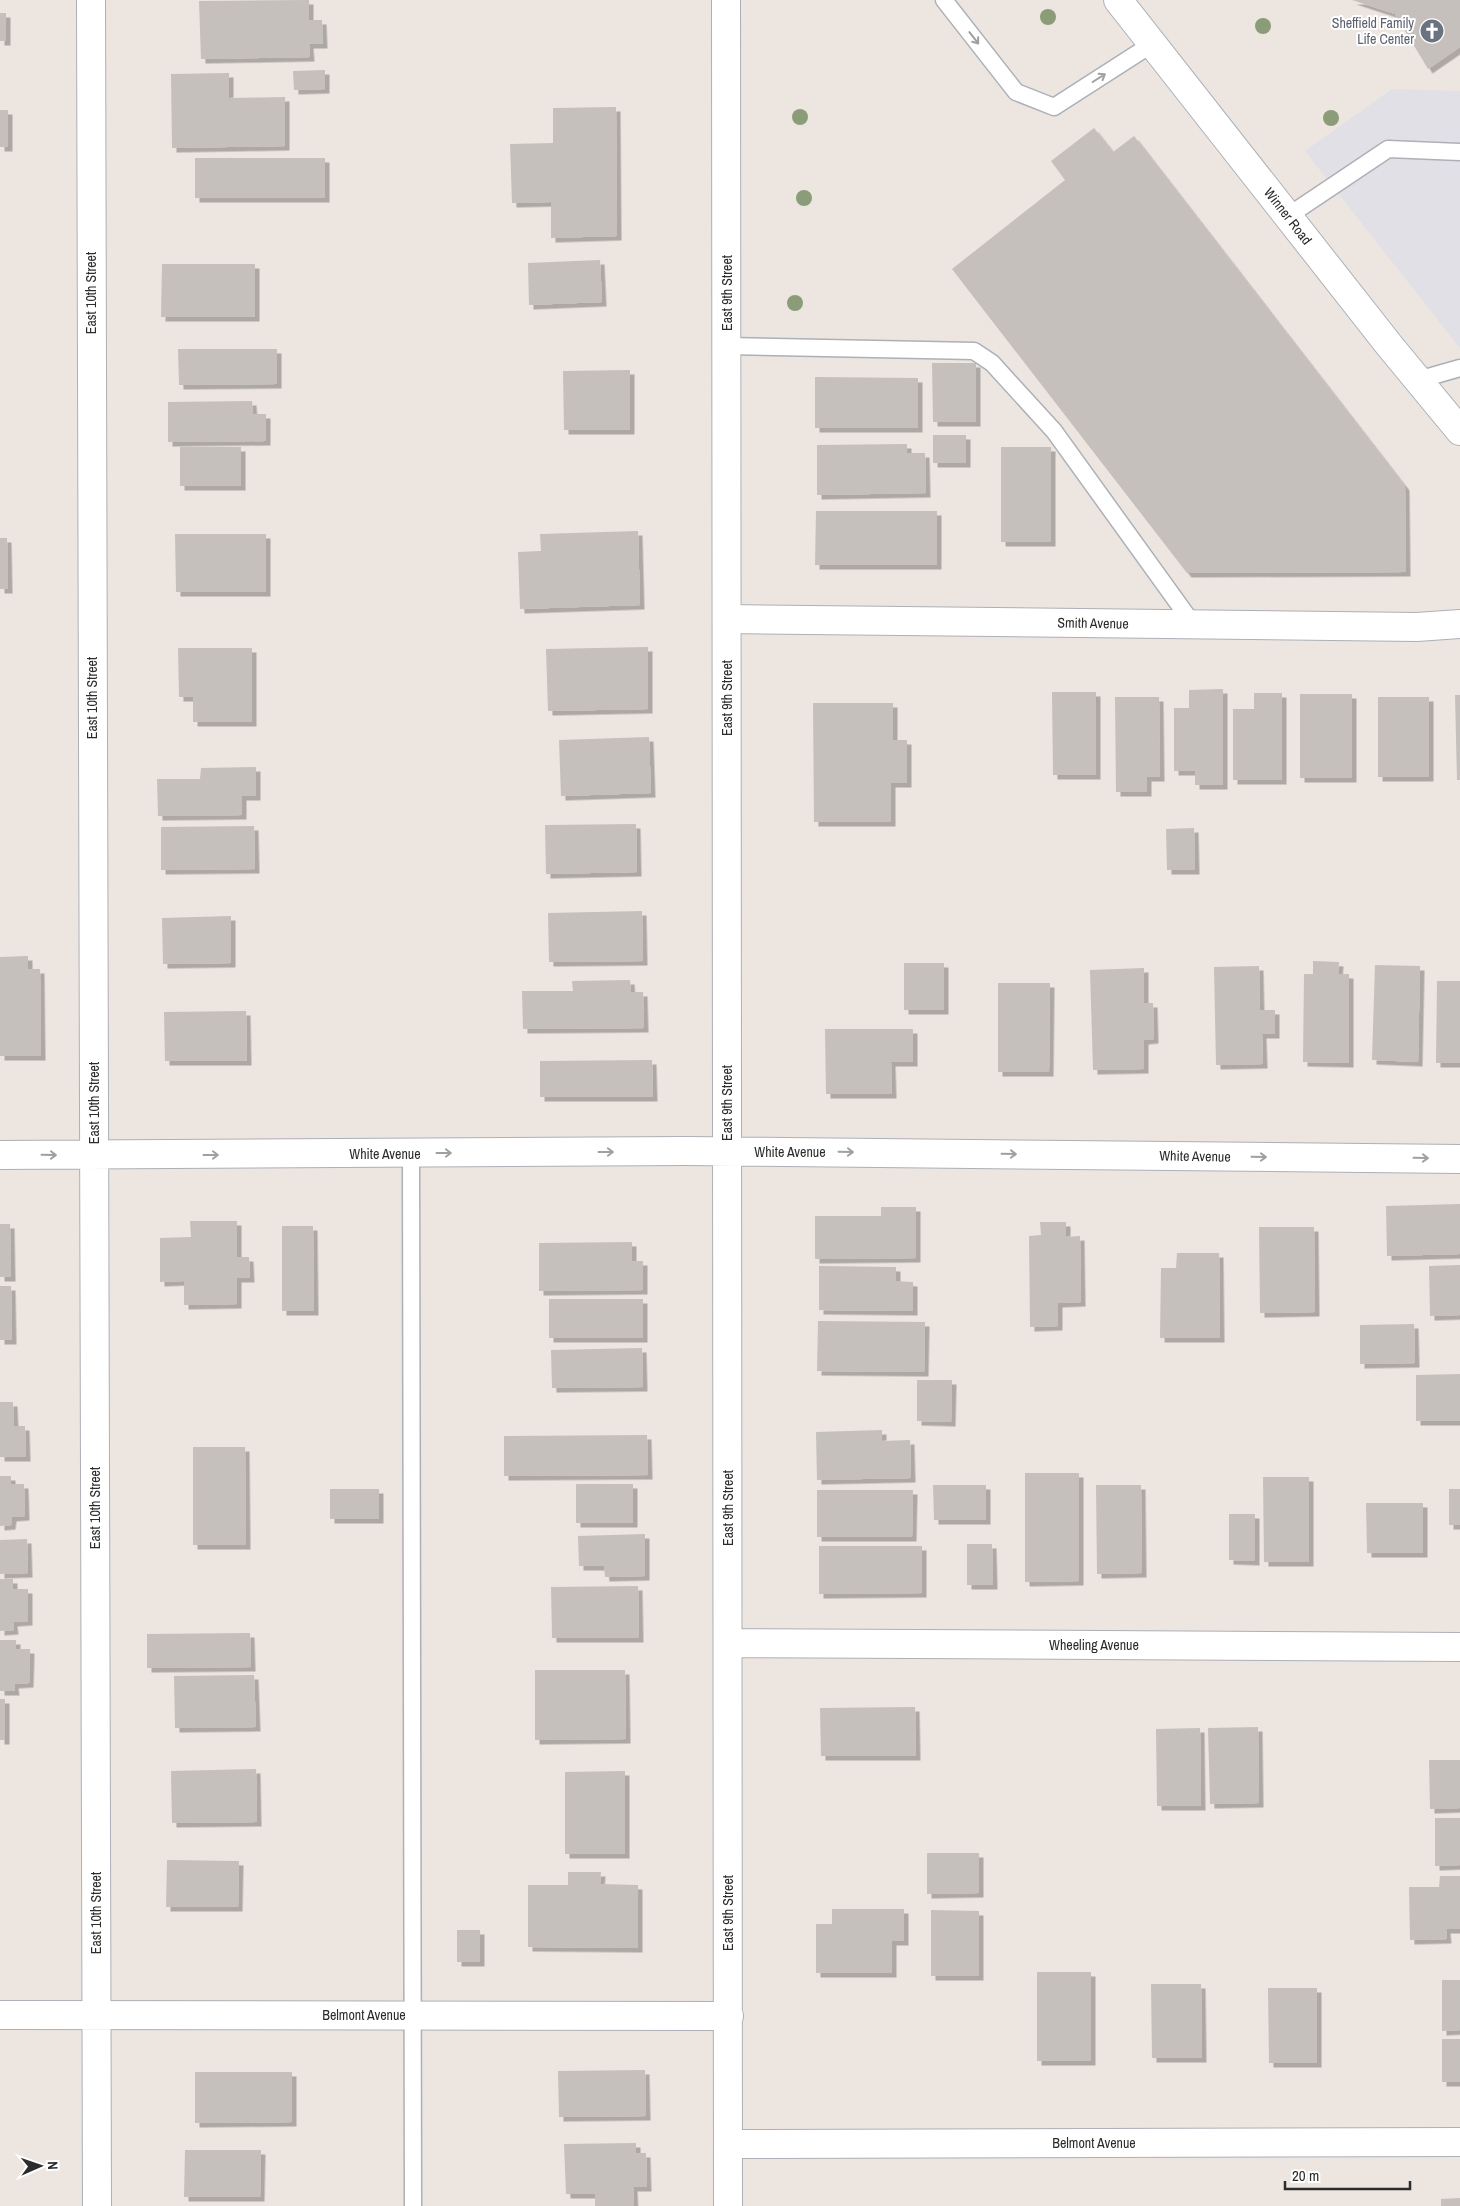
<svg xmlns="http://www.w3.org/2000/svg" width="1460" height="2206" font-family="'Archivo Narrow',sans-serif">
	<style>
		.industrial { fill: #e1e0e6 }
		.building { fill: #c5c0bb; filter: url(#shadow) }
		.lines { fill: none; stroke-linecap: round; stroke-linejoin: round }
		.lane-casing { stroke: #adb0b7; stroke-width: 19 }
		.street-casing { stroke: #adb0b7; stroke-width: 30 }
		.secondary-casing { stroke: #adb0b7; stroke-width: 30 }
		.lane { stroke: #fff; stroke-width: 16 }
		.street { stroke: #fff; stroke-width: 28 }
		.secondary { stroke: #fff; stroke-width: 28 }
		.tree { fill: #8a9d78 }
		.oneway { stroke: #a0a0a0 }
		.labels { text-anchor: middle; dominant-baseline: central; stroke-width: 4; stroke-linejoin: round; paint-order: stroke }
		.worship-label { font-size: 14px; fill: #5b616d; stroke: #fff; text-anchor: end }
		.street-label { font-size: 14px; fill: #2c2c2c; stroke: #fff }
	</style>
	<defs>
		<filter id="shadow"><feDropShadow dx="4.5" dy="4.5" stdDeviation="0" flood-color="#0004"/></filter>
	</defs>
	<rect width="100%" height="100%" fill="#ece5e0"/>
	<path class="industrial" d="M1392,89L1460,91V348L1305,151Z"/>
	<path class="building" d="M309,0V20H322L323,44H309L310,57L201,59L199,1Z
		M1352,0H1460V47L1428,69L1395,14Z
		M0,13H6V41H0Z
		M325,70V89L294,90L293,71Z
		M229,73V98L285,97V146L172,148L171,74Z
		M616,107L617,236L551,238V202L512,203L510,144L553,143V108Z
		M0,110H8V147H0Z
		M1094,128L1113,152L1134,136L1405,486L1406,572L1187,573L952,269L1065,180L1051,161Z
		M195,158H325V198H195Z
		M600,260L602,302L529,305L528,263Z
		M162,264H255V317H161Z
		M178,349H277V384L179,385Z
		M932,363H976V422H933Z
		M630,370V430H564L563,371Z
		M815,377L918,378V428H815Z
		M252,401L253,414H266V441L168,442V402Z
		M933,435H966V463H933Z
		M907,444V453H925L926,493L817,495V445Z
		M180,447H241V486H180Z
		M1001,447H1051V542H1001Z
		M816,511H937V565H815Z
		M638,531L640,605L520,609L518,552L541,551L540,534Z
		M175,534H266V592H176Z
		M0,538H7L8,589H0Z
		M648,647V709L548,711L546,649Z
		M178,648H252V722H193V697H179Z
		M1223,689V785H1195V771H1174V708H1189V690Z
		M1052,692H1096V775H1053Z
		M1254,693H1282V780H1233V709H1254Z
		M1300,694H1352V778H1300Z
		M1455,695H1460V780H1457Z
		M1115,697H1159L1160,777H1147V792H1116Z
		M1378,697H1429V777H1378Z
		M813,703H893V740H907V783H891V822H814Z
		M649,737L651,793L561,796L559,740Z
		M256,767V796H242V815L158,816L157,779H200L201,768Z
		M636,824L637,872L546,874L545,825Z
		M254,826L255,869L161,870V827Z
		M1194,828L1195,870H1167L1166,829Z
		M642,911L643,961L549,962L548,913Z
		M231,916V963L163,964L162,918Z
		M28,956V969H40L41,1056H0V957Z
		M1313,961L1339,962L1338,974H1349V1063L1303,1062L1304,974H1313Z
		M904,963H944V1010H904Z
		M1375,965L1420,966L1418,1062L1372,1060Z
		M1259,966L1260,1010H1275V1034H1262L1263,1064L1216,1065L1214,967Z
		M1144,968V1003H1153L1154,1039L1144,1040V1069L1093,1070L1090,970Z
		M630,980L631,992H643L644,1028L523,1029L522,991H573L572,981Z
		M1437,981H1460V1063H1436Z
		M998,983H1050L1049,1072H998Z
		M246,1011L247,1061H165L164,1012Z
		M825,1029H913V1062H891L892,1094H826Z
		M652,1060L653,1097H540V1061Z
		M1460,1204V1254L1387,1256L1386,1206Z
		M881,1207H916V1258L815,1259V1216H881Z
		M190,1221H237V1257H249L250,1278H237V1304L184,1305V1281L160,1282V1238L191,1237Z
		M1040,1222H1066V1237L1080,1236L1081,1302L1058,1303V1326L1030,1327L1029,1236L1041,1235Z
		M0,1224H10L11,1277H0Z
		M282,1226H313L314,1311H282Z
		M1259,1227H1314L1315,1312L1260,1313Z
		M632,1242V1261H643V1290L539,1291V1243Z
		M1177,1253H1219L1220,1338H1160L1161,1268H1176Z
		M1460,1265V1315L1430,1316L1429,1266Z
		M819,1266L896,1267V1281L913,1282V1311L819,1310Z
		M0,1286H11L12,1340H0Z
		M549,1299H643V1338H549Z
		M818,1321L925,1322L924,1372L817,1371Z
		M1414,1324L1415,1363L1360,1364V1325Z
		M642,1348L643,1387L552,1388L551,1350Z
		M1460,1374V1421H1416V1375Z
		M917,1380H952L951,1422L917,1421Z
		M0,1402H13L14,1426H25L26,1457H0Z
		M882,1430V1441L910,1440L911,1478L817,1480L816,1432Z
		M647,1435L648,1475L504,1476V1436Z
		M193,1447H245L246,1545H193Z
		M1025,1473H1079V1581L1025,1582Z
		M0,1476H11V1484H24L25,1516L12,1517L11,1525L0,1526Z
		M1263,1477H1309V1562H1264Z
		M576,1484H633V1523H576Z
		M933,1485H986V1520H934Z
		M1096,1485H1141L1142,1573L1097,1574Z
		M330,1489H379V1519H330Z
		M1449,1489H1460V1525H1449Z
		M817,1490H913L912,1537H817Z
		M1366,1503H1423V1553H1367Z
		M1229,1514H1255V1561L1229,1560Z
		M645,1534V1576L605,1577L604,1566H579L578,1536Z
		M27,1539L28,1573L0,1574V1540Z
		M967,1544H992L993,1585H967Z
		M819,1546H922V1593L819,1594Z
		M0,1579H13V1589H28V1621L13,1622L14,1630L0,1631Z
		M638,1586L639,1638H552L551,1587Z
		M250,1633L251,1667L147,1668V1634Z
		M0,1640H16V1649H30L29,1683L14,1684L15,1691H0Z
		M535,1670H625L626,1739L535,1740Z
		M254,1675L256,1727L175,1728L174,1676Z
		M0,1699H5V1740H0Z
		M915,1707L916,1756H821L820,1708Z
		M1258,1727L1259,1803L1210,1804L1208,1728Z
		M1200,1728L1201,1806H1157L1156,1729Z
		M1429,1760H1460V1808L1430,1809Z
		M256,1769L257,1822L172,1823L171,1771Z
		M625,1771V1854H565V1772Z
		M1435,1818H1460V1865L1435,1866Z
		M927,1853H979V1893L927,1894Z
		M167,1860L239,1861L238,1907H166Z
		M568,1872H601L600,1884L638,1885V1948L528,1947V1885H568Z
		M1440,1876H1460V1929H1446L1447,1939L1410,1940L1409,1887H1439Z
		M832,1909H904V1941H892V1973H816V1924H832Z
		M931,1910L979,1911V1976H931Z
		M457,1930H480V1962H457Z
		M1037,1972H1091V2061H1037Z
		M1442,1980H1460V2030L1442,2031Z
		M1151,1984H1201L1202,2058H1152Z
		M1268,1988H1317V2063H1269Z
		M1442,2039H1460V2082H1442Z
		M645,2070L646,2116L559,2117L558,2071Z
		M195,2072H292V2122L195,2123Z
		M636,2143V2153H646L647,2187H633L634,2206H595V2194H566L564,2144Z
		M185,2150H261L260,2197H184Z
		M1460,2198V2206H1441V2199Z"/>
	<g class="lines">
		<defs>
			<path id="lane" d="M944,0L1016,92L1054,107L1152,44
				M1288,216L1388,149L1460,152
				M727,346L974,351L992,363L1054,431L1193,624
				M1418,380L1460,368
				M411,1153L413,2206"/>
			<path id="street" d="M91,0L97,2206
				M726,0L728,2206
				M727,619L1417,627L1460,624
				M0,1155L685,1151L1460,1159
				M728,1643L1460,1647
				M0,2015L729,2016
				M728,2144L1460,2142"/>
			<path id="secondary" d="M1118,0L1389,345L1460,431"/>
		</defs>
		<use href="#lane" class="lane-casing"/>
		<use href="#street" class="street-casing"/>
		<use href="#secondary" class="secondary-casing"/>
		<use href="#lane" class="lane"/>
		<use href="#street" class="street"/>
		<use href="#secondary" class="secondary"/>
	</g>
	<g class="tree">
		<circle cx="1048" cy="17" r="8"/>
		<circle cx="1263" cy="26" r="8"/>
		<circle cx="800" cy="117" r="8"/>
		<circle cx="1331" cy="118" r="8"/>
		<circle cx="804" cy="198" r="8"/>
		<circle cx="795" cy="303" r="8"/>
	</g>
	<defs><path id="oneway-shaft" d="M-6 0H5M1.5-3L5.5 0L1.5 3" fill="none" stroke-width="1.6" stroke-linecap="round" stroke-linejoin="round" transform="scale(1.25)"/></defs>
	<g class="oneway">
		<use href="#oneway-shaft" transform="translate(974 38) rotate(52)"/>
		<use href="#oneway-shaft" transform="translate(1099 78) rotate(-32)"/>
		<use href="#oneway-shaft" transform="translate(606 1152)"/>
		<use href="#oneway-shaft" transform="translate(846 1152) rotate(1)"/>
		<use href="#oneway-shaft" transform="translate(444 1153)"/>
		<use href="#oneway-shaft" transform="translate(1009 1154) rotate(1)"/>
		<use href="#oneway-shaft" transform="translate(49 1155) rotate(1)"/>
		<use href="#oneway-shaft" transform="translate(211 1155)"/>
		<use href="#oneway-shaft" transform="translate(1259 1157) rotate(1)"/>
		<use href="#oneway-shaft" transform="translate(1421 1158) rotate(1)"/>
	</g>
	<defs>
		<symbol id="church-disc" viewBox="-11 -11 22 22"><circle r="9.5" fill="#6b7280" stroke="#fff"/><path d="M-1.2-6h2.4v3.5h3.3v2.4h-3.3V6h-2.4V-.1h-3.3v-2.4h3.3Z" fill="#fff"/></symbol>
	</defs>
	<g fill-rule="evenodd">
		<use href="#church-disc" x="1418" y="17" width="28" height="28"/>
	</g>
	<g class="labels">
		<g class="worship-label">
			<text x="1414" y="23">Sheffield Family<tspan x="1414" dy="16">Life Center</tspan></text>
		</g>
		<g class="street-label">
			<text transform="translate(1288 216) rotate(52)">Winner Road</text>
			<text transform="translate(91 293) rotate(-90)">East 10th Street</text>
			<text transform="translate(727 293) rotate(-90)">East 9th Street</text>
			<text transform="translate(1093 623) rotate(1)">Smith Avenue</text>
			<text transform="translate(92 698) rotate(-90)">East 10th Street</text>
			<text transform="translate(727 698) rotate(-90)">East 9th Street</text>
			<text transform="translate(94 1103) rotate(-90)">East 10th Street</text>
			<text transform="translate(727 1103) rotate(-90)">East 9th Street</text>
			<text x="790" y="1152">White Avenue</text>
			<text x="385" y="1154">White Avenue</text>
			<text transform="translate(1195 1156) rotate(1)">White Avenue</text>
			<text transform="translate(95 1508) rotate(-90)">East 10th Street</text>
			<text transform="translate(728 1508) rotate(-90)">East 9th Street</text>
			<text x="1094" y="1645">Wheeling Avenue</text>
			<text transform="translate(96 1913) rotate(-90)">East 10th Street</text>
			<text transform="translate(728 1913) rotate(-90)">East 9th Street</text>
			<text x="364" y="2015">Belmont Avenue</text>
			<text x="1094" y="2143">Belmont Avenue</text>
		</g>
	</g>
	<g transform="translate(40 2166) rotate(88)" stroke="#ffffff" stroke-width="4" paint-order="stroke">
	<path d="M0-4L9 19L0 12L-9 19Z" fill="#2c2c2c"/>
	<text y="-8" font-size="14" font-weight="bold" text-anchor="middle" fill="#2c2c2c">N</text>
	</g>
	<path d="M1285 2181v8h125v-8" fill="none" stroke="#2c2c2c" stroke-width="2.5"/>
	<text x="1292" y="2181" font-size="15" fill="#2c2c2c" stroke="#ffffff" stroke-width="4" paint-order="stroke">20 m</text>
</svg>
